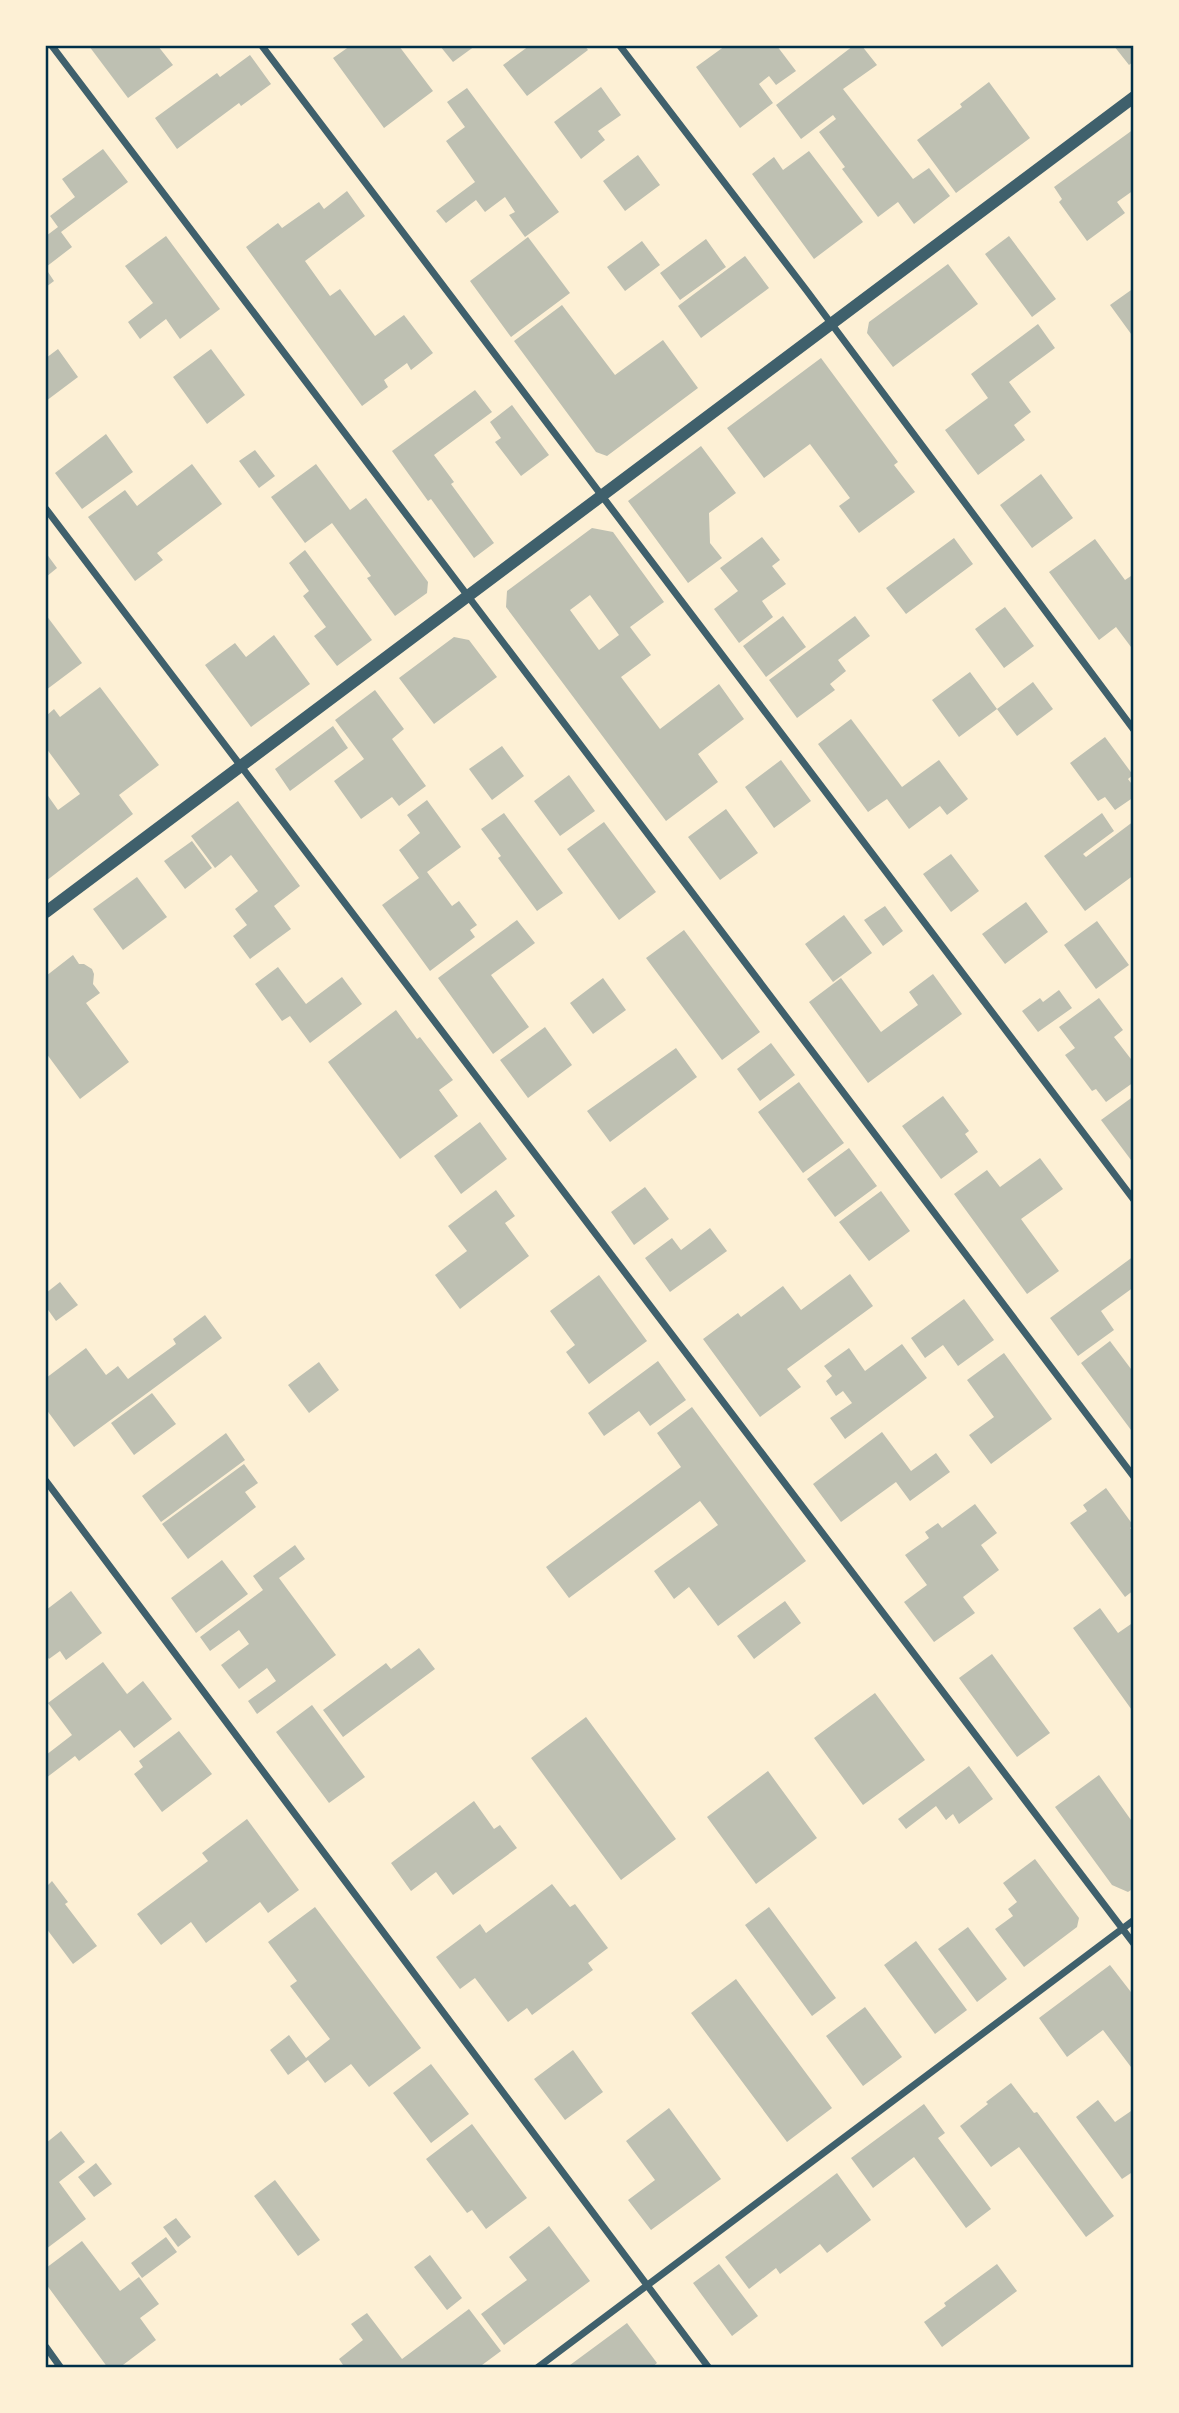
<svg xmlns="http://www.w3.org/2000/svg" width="1179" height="2413" font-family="'Roboto Serif',serif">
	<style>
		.building { fill: #bec0b2; fill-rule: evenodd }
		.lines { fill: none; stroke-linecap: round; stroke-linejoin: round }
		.minor { stroke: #3f606c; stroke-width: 7 }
		.tertiary { stroke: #3f606c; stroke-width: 12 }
		.neatline { fill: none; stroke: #003049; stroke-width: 2.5 }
	</style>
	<rect width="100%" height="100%" fill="#fdf0d5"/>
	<path class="building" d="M89,46H158L173,65L128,98Z
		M350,46H399L433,91L384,128L333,58Z
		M440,46H475L453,62Z
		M529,46H585L588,50L527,96L503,65Z
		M725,46H777L796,71L776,85L769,76L759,84L773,103L740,128L696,67Z
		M853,46H862L877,65L843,89L913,179L929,168L950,196L914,224L898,202L878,217L842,169L845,167L819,132L836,119L833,115L801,139L776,105Z
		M1114,46H1134V61L1129,65Z
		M250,55L271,84L241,106L239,103L177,149L155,118L217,73L220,77Z
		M989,82L1030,138L956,193L917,140L962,107L960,104Z
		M601,87L621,115L598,131L605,140L581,159L554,122Z
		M467,88L559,212L525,237L509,215L515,212L505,197L485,212L476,200L446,223L436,211L475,182L446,141L465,127L447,102Z
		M1134,129V190L1117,202L1125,213L1087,241L1059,202L1062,199L1054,187Z
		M103,149L128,182L61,232L72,247L46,267V236L58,227L50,216L75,197L62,179Z
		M809,151L863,222L814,259L752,174L774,157L783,170Z
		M638,155L660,185L625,211L603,181Z
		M347,191L365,216L305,261L330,296L340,289L375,336L404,315L433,353L411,370L407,363L384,380L388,387L362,406L246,247L278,223L282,228L319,202L324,209Z
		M166,236L220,309L180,339L166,319L140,339L128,322L153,303L125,266Z
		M1009,236L1056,299L1032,317L985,254Z
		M528,237L570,293L511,337L470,281Z
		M706,239L726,267L680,300L660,273Z
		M642,241L660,265L625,291L607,267Z
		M745,256L769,288L701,338L678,306Z
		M948,264L978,304L893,367L867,333L869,322Z
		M46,269L54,281L46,287Z
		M1134,288V338L1110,305Z
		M562,305L615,375L663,340L698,388L607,456L596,452L514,341Z
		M1038,324L1055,348L1009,382L1031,412L1014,425L1025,440L978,475L945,430L988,398L971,374Z
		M58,349L78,377L46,401V358Z
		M211,349L245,395L207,424L173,377Z
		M821,358L898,462L894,465L915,492L859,533L839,506L850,498L810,444L764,478L727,428Z
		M475,390L492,412L434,455L454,482L451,484L494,543L474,558L431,499L428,501L392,451Z
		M512,405L549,455L521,476L495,442L501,438L490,422Z
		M106,434L133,472L82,509L55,473Z
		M701,446L736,493L709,513L710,543L722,558L688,583L628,501Z
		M255,450L275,476L259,488L239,461Z
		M192,464L222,504L157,553L163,560L135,581L88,517L125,490L137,506Z
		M316,464L350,510L366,498L428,582L427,593L395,616L367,578L371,576L332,523L305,543L271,497Z
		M1041,474L1073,518L1032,548L1000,505Z
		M592,528L613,532L664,602L630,627L651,655L621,677L660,729L719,684L744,719L698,754L718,782L666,821L506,607L507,591ZM590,595L619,635L599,650L570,610Z
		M762,537L780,560L772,566L786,584L762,601L773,617L739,643L714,609L738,591L720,568Z
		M954,538L973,564L906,614L886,588Z
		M1095,539L1125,580L1134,574V651L1116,627L1099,640L1049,572Z
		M305,550L372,640L337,666L314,636L326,627L303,596L309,591L289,563Z
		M46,553L57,568L46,577Z
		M1005,607L1034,646L1004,668L975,629Z
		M46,615L82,663L46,690Z
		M783,616L806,647L766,677L743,646Z
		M855,616L870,636L838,660L846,671L830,684L835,690L797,718L769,680Z
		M274,635L310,684L251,727L205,665L235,643L246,657Z
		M454,637L469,640L497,677L434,724L399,678Z
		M970,672L997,709L959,737L932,700Z
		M1033,682L1053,709L1017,736L997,709Z
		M100,687L159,765L119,795L133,814L46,881V793L58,810L80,794L46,748V716L54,709L60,717Z
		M375,690L404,729L392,739L426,786L399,806L392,797L361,819L334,781L364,759L335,720Z
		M851,719L902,787L939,760L968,799L947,815L940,806L909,829L887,799L868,812L818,744Z
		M333,726L348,748L290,791L275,769Z
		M1105,737L1133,775L1128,779L1134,787V797L1115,810L1105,797L1098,801L1070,763Z
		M502,746L524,776L492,800L469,769Z
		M781,760L811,801L774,828L745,787Z
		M569,775L595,811L560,836L534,801Z
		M427,800L461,847L427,872L452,906L459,901L477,925L470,930L475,937L430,971L382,905L419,878L399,850L420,833L407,815Z
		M238,801L300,886L274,906L291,929L250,959L233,936L247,925L235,909L258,891L231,855L215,868L191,836Z
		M726,809L758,853L720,880L688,837Z
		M504,813L563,893L537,911L498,858L501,856L481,829Z
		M1102,813L1114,831L1083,854L1086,857L1134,821V875L1085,911L1044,856Z
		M604,822L656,892L619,920L567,849Z
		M192,841L212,868L185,889L164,861Z
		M951,854L979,891L951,912L923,874Z
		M137,877L167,917L123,950L93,909Z
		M1026,902L1048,932L1005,964L982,934Z
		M885,906L903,931L883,946L864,920Z
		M844,915L872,953L833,982L805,944Z
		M517,920L535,943L491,975L529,1027L493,1054L438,978Z
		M1097,921L1129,965L1096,989L1064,945Z
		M684,930L760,1032L722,1060L646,958Z
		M73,955L79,964H84L92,969L94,974L93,984L100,993L86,1003L129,1062L80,1099L46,1053V976Z
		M278,967L306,1004L342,977L362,1004L310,1043L290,1016L282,1021L255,984Z
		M933,974L962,1014L868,1083L809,1002L841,978L881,1032L918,1005L909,992Z
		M603,978L626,1010L593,1034L570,1003Z
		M1059,990L1072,1008L1038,1032L1022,1011L1040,998L1043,1002Z
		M1099,998L1123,1030L1114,1037L1134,1063V1082L1106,1102L1096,1089L1092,1091L1065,1055L1075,1048L1059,1027Z
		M396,1010L417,1039L420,1037L453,1080L439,1090L458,1116L400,1159L328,1062Z
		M545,1027L572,1065L528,1098L500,1060Z
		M771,1043L795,1075L760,1101L737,1069Z
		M676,1048L697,1077L610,1142L587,1111Z
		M799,1082L844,1143L803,1173L758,1112Z
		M943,1096L969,1131L965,1134L978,1152L941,1179L902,1126Z
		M1134,1096V1164L1101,1120Z
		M480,1122L507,1159L461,1194L434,1156Z
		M849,1148L877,1186L835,1217L807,1179Z
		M1040,1158L1063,1189L1021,1219L1059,1271L1027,1294L954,1194L987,1170L1000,1187Z
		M645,1187L669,1219L634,1245L611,1212Z
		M496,1190L515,1216L505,1223L529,1256L460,1309L435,1275L467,1251L448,1226Z
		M881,1191L910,1231L869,1261L839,1222Z
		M710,1228L727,1251L670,1292L645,1258L672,1238L681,1250Z
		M1134,1256V1287L1101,1311L1114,1330L1078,1356L1050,1318Z
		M850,1274L873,1306L787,1369L801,1387L760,1417L703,1339L738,1313L741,1317L783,1286L801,1310Z
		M599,1275L647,1341L589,1384L566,1352L575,1345L550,1311Z
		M60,1282L78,1305L56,1321L46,1307V1293Z
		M964,1299L994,1340L958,1366L943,1345L925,1358L911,1338Z
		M205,1315L222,1338L74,1447L46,1409V1378L86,1348L106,1375L118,1366L128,1379L176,1344L173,1339Z
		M1110,1341L1134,1373V1434L1081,1363Z
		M902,1344L927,1378L845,1439L830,1418L852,1403L843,1391L836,1396L826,1381L832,1376L824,1366L849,1348L865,1371Z
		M1004,1353L1052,1419L991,1464L969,1435L994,1417L967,1380Z
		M658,1361L686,1400L650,1426L639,1411L604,1436L588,1413Z
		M319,1362L339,1390L309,1413L288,1385Z
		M152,1393L176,1424L134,1455L111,1423Z
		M692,1407L806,1561L718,1626L689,1587L674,1599L654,1571L718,1525L700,1501L569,1598L546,1567L681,1467L657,1433Z
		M882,1432L911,1471L936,1453L950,1472L910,1501L896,1482L841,1522L813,1484Z
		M226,1433L245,1460L161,1522L142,1496Z
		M244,1464L258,1483L245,1492L256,1507L188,1559L162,1524Z
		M1106,1488L1133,1525L1130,1528L1134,1533V1590L1125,1597L1070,1523L1087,1511L1083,1505Z
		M975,1504L997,1533L981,1545L999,1570L963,1597L975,1613L934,1642L904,1602L927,1585L905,1555L929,1538L925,1532L938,1523L942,1528Z
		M295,1545L305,1559L279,1578L336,1655L257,1714L248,1701L276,1681L267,1668L239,1689L221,1665L249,1644L239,1630L210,1651L200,1637L263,1590L253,1576Z
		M222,1560L248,1594L196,1633L171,1598Z
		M71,1591L102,1633L66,1660L60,1651L49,1659L46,1655V1610Z
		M785,1601L801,1623L754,1659L737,1636Z
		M1100,1608L1118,1633L1134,1622V1713L1073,1628Z
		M419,1648L435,1669L343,1737L323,1710L386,1663L391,1669Z
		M992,1654L1050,1733L1017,1757L959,1678Z
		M103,1662L127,1694L143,1681L172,1719L134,1748L120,1730L79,1761L75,1756L46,1778V1755L72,1735L48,1703Z
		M875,1693L925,1760L863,1805L814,1738Z
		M312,1705L365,1777L329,1803L276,1732Z
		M586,1717L676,1839L621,1880L531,1758Z
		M179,1731L212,1774L162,1812L134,1774L143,1767L139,1761Z
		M969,1766L993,1799L959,1824L953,1814L946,1820L936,1806L906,1829L898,1819Z
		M768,1771L817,1838L756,1884L707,1817Z
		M1099,1775L1131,1820L1134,1818V1888L1128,1892L1112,1885L1055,1807Z
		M474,1801L494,1829L500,1825L517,1848L453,1895L436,1872L411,1891L391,1863Z
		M247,1819L299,1890L268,1913L260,1902L206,1943L191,1922L161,1945L137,1914L208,1861L202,1853Z
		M1035,1859L1079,1918L1077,1927L1024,1967L995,1929L1013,1916L1008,1909L1017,1902L1003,1883Z
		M52,1881L68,1902L65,1904L97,1946L73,1964L46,1928V1887Z
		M552,1884L570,1907L575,1904L608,1948L588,1963L593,1970L532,2015L527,2008L508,2022L475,1978L460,1989L436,1957L480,1924L486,1933Z
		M315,1907L421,2048L369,2087L351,2064L325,2083L308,2060L288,2075L270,2050L289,2035L306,2058L330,2039L290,1986L297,1981L268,1942Z
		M769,1907L836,1998L812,2016L745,1925Z
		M968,1927L1007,1979L977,2002L938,1949Z
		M916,1941L967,2010L935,2034L884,1965Z
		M1110,1965L1134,1996V2071L1103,2030L1067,2057L1039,2018Z
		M736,1979L832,2108L787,2142L691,2013Z
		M865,2007L902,2057L863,2086L826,2036Z
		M573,2050L603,2092L565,2120L534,2079Z
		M431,2064L469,2114L431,2143L393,2093Z
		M1011,2083L1034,2113L1037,2112L1114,2216L1086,2237L1019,2147L991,2167L960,2126L988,2104L986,2102Z
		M1098,2100L1115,2122L1134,2109V2141L1131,2143L1134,2147V2171L1122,2179L1076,2117Z
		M924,2104L945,2133L938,2138L991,2209L966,2228L914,2157L873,2188L851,2158Z
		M669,2108L721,2179L651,2230L628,2200L655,2180L626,2141Z
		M472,2124L527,2198L486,2229L472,2210L467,2213L426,2159Z
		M61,2131L85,2162L59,2182L86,2219L46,2249V2143Z
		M96,2163L112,2184L94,2197L78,2177Z
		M837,2173L871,2220L827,2253L820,2244L780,2274L776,2268L749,2289L725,2257Z
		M275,2180L320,2240L298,2256L254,2196Z
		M176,2218L191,2237L178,2247L163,2227Z
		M549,2226L590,2281L504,2345L481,2314L527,2280L509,2257Z
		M166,2237L177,2252L142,2278L131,2263Z
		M82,2241L120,2291L139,2277L159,2304L140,2318L156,2340L119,2368H108L46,2284V2268Z
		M430,2255L462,2298L447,2310L414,2267Z
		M719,2264L758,2316L732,2336L693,2283Z
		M997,2264L1017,2291L942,2347L924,2322L946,2306L944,2303Z
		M469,2309L501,2351L478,2368H345L339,2359L363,2340L351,2324L367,2313L402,2359Z
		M627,2323L657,2363L651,2368H566Z"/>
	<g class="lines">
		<path class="minor" d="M52,46L1134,1477
			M262,46L1134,1200
			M620,46L807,291L1134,730
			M46,509L1134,1944
			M46,1481L709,2368
			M46,2347L61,2368
			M537,2368L1134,1920"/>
		<path class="tertiary" d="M46,912L1134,97"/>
	</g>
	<rect width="1179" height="2413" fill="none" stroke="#fdf0d5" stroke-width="94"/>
	<rect x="47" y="47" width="1085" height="2319" class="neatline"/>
</svg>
